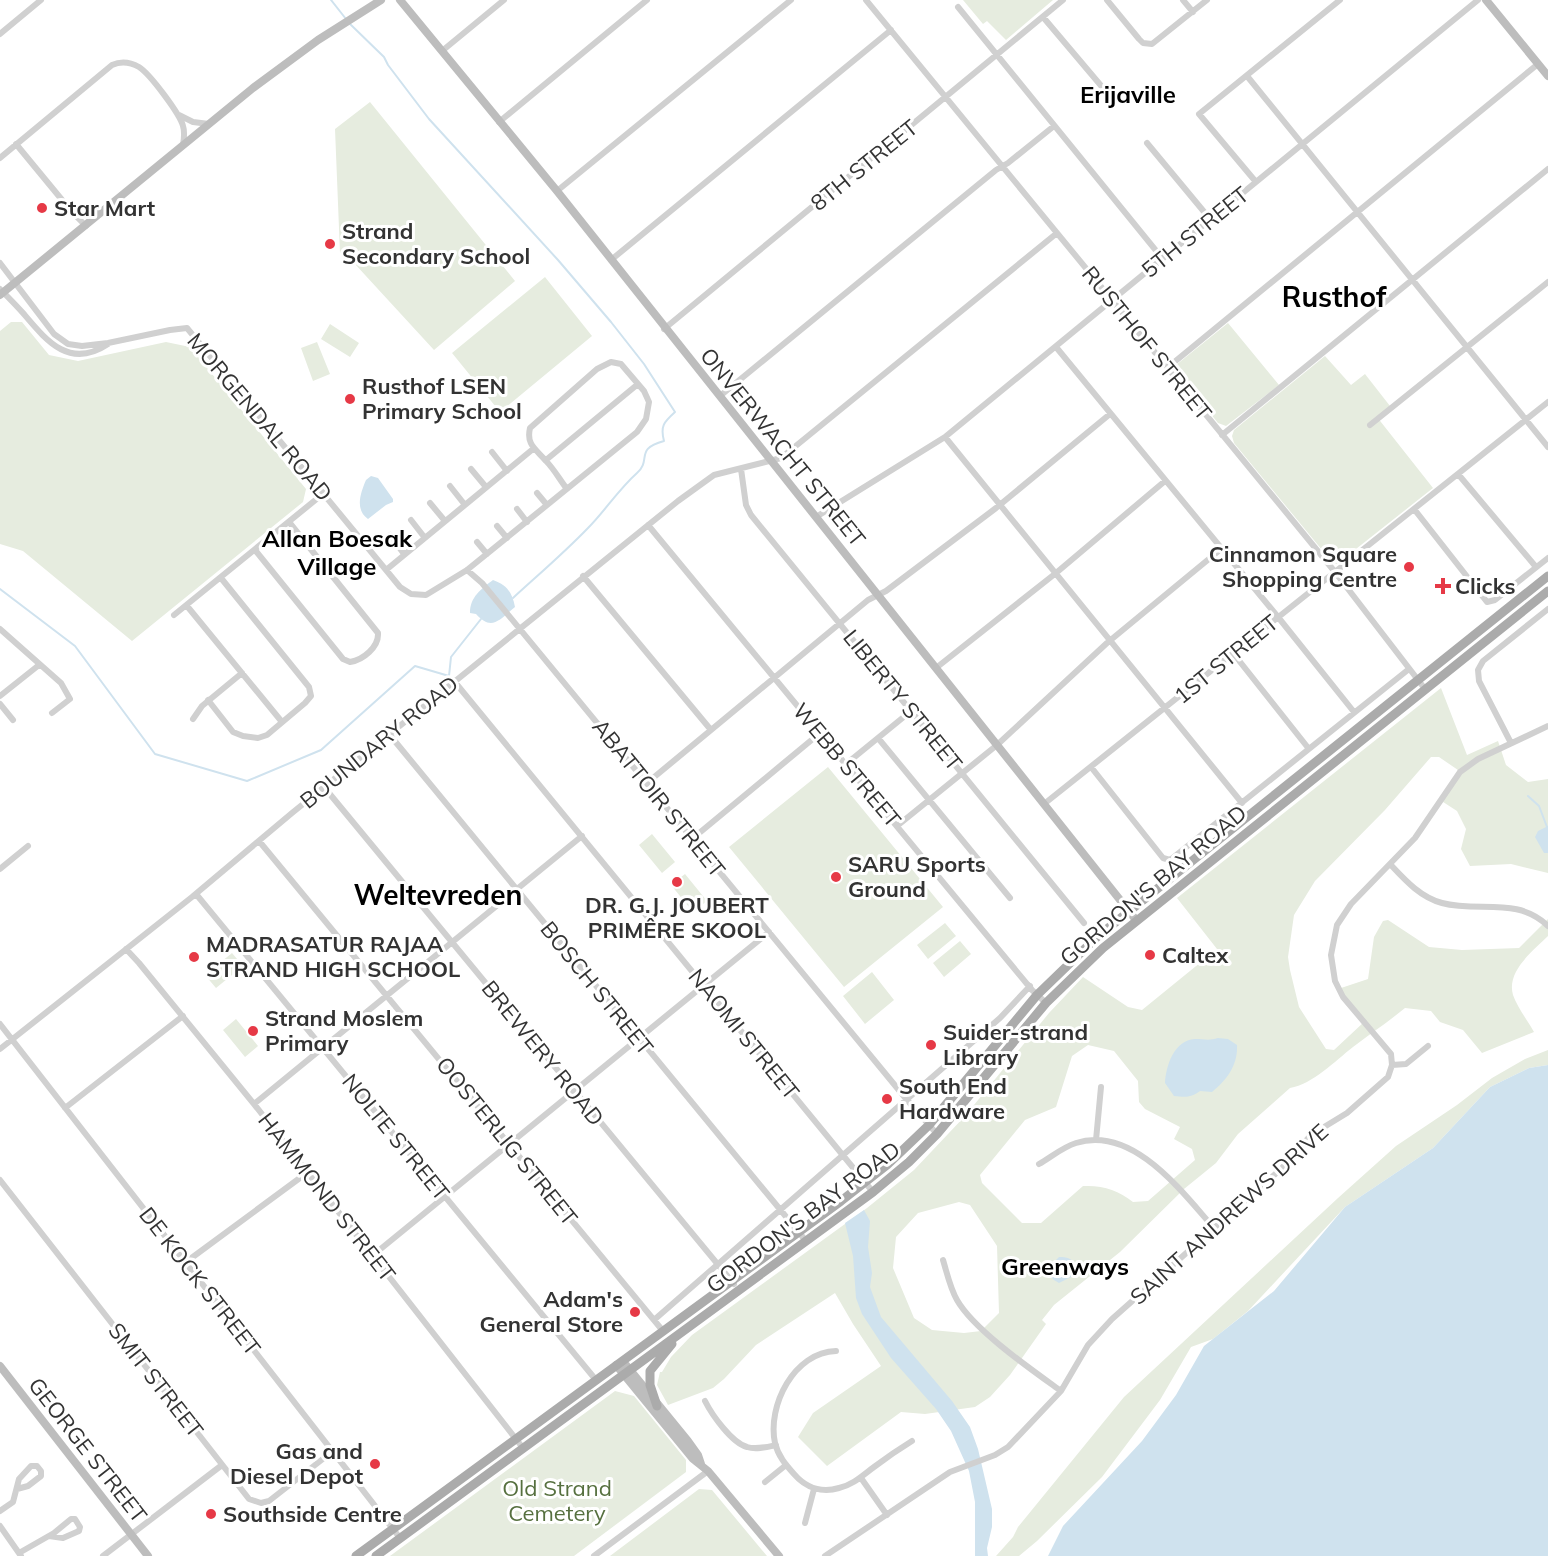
<svg xmlns="http://www.w3.org/2000/svg" width="1548" height="1556" font-family="Mulish,sans-serif">
	<style>
		.green { fill: #e6ecdf; fill-rule: evenodd }
		.water { fill: #cfe2ee }
		.lines { fill: none; stroke-linecap: round; stroke-linejoin: round }
		.stream { stroke: #cfe2ee; stroke-width: 2 }
		.street { stroke: #d0d0d0; stroke-width: 6 }
		.secondary { stroke: #bdbdbd; stroke-width: 8 }
		.primary { stroke: #ababab; stroke-width: 9 }
		.poi-dot { fill: #e63946; stroke: #fff; stroke-width: 2 }
		.labels { text-anchor: middle; dominant-baseline: central; stroke-width: 6; stroke-linejoin: round; paint-order: stroke }
		.street-label { font-size: 22px; fill: #333; stroke: #fff }
		.poi-label { font-size: 22px; font-weight: bold; fill: #333; stroke: #fff; text-anchor: start }
		.park-label { font-size: 22px; fill: #56703f; stroke: #fff }
		.neighbourhood-label { font-size: 24px; font-weight: bold; fill: #000; stroke: #fff }
		.district-label { font-size: 28px; font-weight: bold; fill: #000; stroke: #fff }
	</style>
	<rect width="100%" height="100%" fill="#fff"/>
	<path class="green" d="M963,0H1053L1006,40L987,21L983,24Z
		M370,102L515,281L434,350L343,251L340,253L335,129Z
		M545,277L592,336L500,412L452,353Z
		M11,322H22L49,355L78,361L166,342L190,347L306,489L303,502L132,641L23,551L0,544V331Z
		M1228,323L1279,385L1226,426L1218,423L1175,369L1176,365Z
		M330,324L359,343L350,357L321,339Z
		M317,342L330,374L313,381L301,348Z
		M1325,356L1351,385L1365,374L1390,406L1377,417L1433,488L1337,564L1332,562L1234,443L1232,436L1234,430Z
		M1441,688L1467,755L1498,741L1506,765L1528,782L1548,779V873L1511,864L1470,866L1461,849L1466,829L1457,811L1440,800L1458,770L1439,757H1431L1385,810L1315,881L1294,915L1288,957L1290,970L1299,1007L1326,1049L1334,1050L1364,1022L1338,989L1368,979L1374,937L1383,921L1388,920L1429,947L1462,950L1519,948L1548,919V936C1534,950 1506,971 1513,995C1517,1007 1528,1021 1534,1032L1482,1053L1463,1030L1440,1022L1431,1011L1405,1008C1388,1022 1370,1034 1353,1047C1335,1061 1313,1084 1290,1088L1238,1134L1216,1163L1184,1189L1120,1252L1054,1305L1042,1320L1046,1324L1010,1375L990,1397L975,1407L925,1414L901,1412L827,1466L798,1437L813,1413L881,1366L853,1324L835,1293L756,1345L724,1379L713,1388L668,1405L657,1385L660,1372H662L671,1357L692,1335L867,1208L914,1170L965,1116L1049,1013L1083,977L1128,1007L1142,1010L1217,949L1177,898ZM1088,1045L1114,1051L1138,1081L1139,1102L1145,1109L1180,1127L1174,1139L1192,1149L1195,1160L1148,1201L1133,1202C1118,1190 1103,1185 1083,1186L1041,1223H1022L982,1183L980,1175L1025,1120L1056,1107L1072,1056ZM959,1202L970,1205L997,1246L999,1313L981,1331L964,1333L932,1330L914,1318L893,1268L896,1237L918,1213Z
		M828,767L943,907L844,987L729,847Z
		M652,834L675,862L662,873L639,845Z
		M685,874L707,901L693,912L671,885Z
		M945,923L956,936L928,959L917,945Z
		M960,941L971,954L944,977L933,963Z
		M232,953L243,966L216,988L205,975Z
		M872,972L894,1000L865,1024L843,996Z
		M236,1019L258,1046L245,1057L223,1030Z
		M1548,1050V1065L1529,1068L1490,1087L1433,1148L1345,1207L1248,1311L1213,1339L1191,1347L1160,1400L1102,1477L1037,1541L1019,1556H996L1013,1537L1018,1527L1124,1397L1338,1198L1396,1146L1457,1105L1492,1078L1525,1059Z
		M615,1391L634,1396L686,1460V1472L574,1556H390Z
		M699,1489L712,1490L767,1556H610Z"/>
	<path class="water" d="M371,476L378,478L393,499V502L386,505L368,519C355,510 360,494 366,480Z
		M493,580C507,585 512,592 515,607C500,619 492,632 476,614L470,613C470,597 481,589 493,580Z
		M1548,826V853H1544L1535,837L1538,831Z
		M1218,1038L1228,1039L1237,1045C1238,1065 1227,1080 1212,1092L1200,1091C1191,1098 1185,1097 1174,1096L1165,1083C1166,1066 1174,1040 1195,1039C1204,1039 1209,1041 1218,1038Z
		M1548,1065V1556H1048L1063,1526L1142,1441L1176,1395L1204,1346L1274,1291L1345,1207L1433,1148L1490,1087L1529,1068Z
		M864,1210L870,1221L868,1247L872,1273L870,1287L881,1317L952,1401L970,1427L978,1449L992,1509V1527L987,1548L988,1556H975V1502L969,1471L951,1431L936,1409L891,1358L862,1314L856,1298L853,1256L845,1223Z
		M1059,1257C1073,1256 1078,1264 1071,1277L1059,1283L1054,1280L1051,1277L1057,1264L1056,1260Z"/>
	<g class="lines">
		<path class="stream" d="M331,0L346,19
			M349,23L384,57L388,65L429,119L558,260L611,322L644,364L675,412C664,422 660,426 664,441C634,449 652,460 637,473C618,490 605,511 588,528C564,553 538,575 513,598
			M0,589L75,646L155,754L247,781L321,750L415,666L449,676L451,657L481,619
			M1528,796L1539,806L1547,827
			M828,1194L832,1197"/>
		<path class="street" d="M866,0L1335,572L1425,689
			M1107,0L1139,39L1143,43L1152,44L1207,0
			M1183,0L1193,12
			M958,7L1162,258
			M1043,17L1103,88
			M0,34L41,0
			M442,51L504,0
			M1247,76L1548,447
			M179,115L193,122L209,124
			M499,122L647,0
			M1147,143L1210,219
			M16,144L72,212L86,226
			M0,158L112,65C121,61 130,62 139,67C150,74 180,114 183,126C185,132 184,139 183,145
			M1256,182L1199,114L1340,0
			M557,191L791,0
			M611,260L891,30
			M0,263L54,334L68,344L82,346L108,343L170,330L187,328L400,587L411,594L426,595L467,570L637,432L646,419L649,402L644,391L621,364L611,362L597,369L530,428C526,445 536,449 546,461C554,469 560,480 567,489
			M0,289C8,297 16,305 23,313C46,340 69,370 108,344
			M664,329L1063,0
			M1056,347L1278,617L1354,712
			M1167,368L1538,64
			M720,396L996,170L1008,163L1054,126
			M1370,425L1548,282
			M1222,435L1548,169
			M945,437L1242,803
			M492,452L507,471
			M546,460L638,384
			M471,469L486,487
			M741,469L746,505L751,515L1084,923
			M1458,474L1536,567
			M450,486L465,505
			M537,493L547,505
			M430,503L445,521
			M517,509L527,522
			M1414,509L1487,602L1495,600L1548,558
			M816,517L945,437L1478,0
			M411,520L425,538
			M648,525L1032,990L1046,1003
			M497,526L507,538
			M390,535L404,554
			M477,542L487,554
			M255,550L343,659L350,662C363,660 379,647 378,633L289,522
			M386,570L533,449
			M467,570L482,583L907,1100L937,1134
			M583,576L711,730
			M187,606L282,722
			M174,615L324,493
			M0,629L61,683L70,699L52,713
			M1233,653L1309,749
			M936,668L1056,573L1165,481
			M454,681L873,1192
			M0,696L39,665
			M208,700L233,732L243,736L258,738L267,735L305,703L311,696L309,687L221,578
			M0,704L13,720
			M193,719L202,706L242,673
			M389,734L806,1241
			M878,738L1010,898
			M1511,743L1479,681L1478,670L1483,661L1548,609
			M846,764L911,711
			M1091,767L1163,858L1170,860L1409,669
			M647,783L868,600L886,591L996,508L1110,414
			M324,787L734,1284
			M1044,804L1548,402
			M897,826L997,745L1107,643L1221,549
			M692,839L820,733
			M259,841L663,1331
			M1390,864C1405,880 1420,897 1442,903C1479,913 1517,896 1548,926
			M0,869L28,846
			M196,894L596,1380
			M126,949L139,963L254,1104L523,1448
			M0,1024L400,1538
			M0,1049L192,897L292,813L678,501L714,475L781,458L1057,233
			M1392,1065L1406,1064L1428,1046
			M254,1104L582,836
			M65,1108L183,1016
			M1096,1140L1101,1087
			M1039,1164C1051,1157 1063,1147 1076,1143C1133,1125 1182,1192 1214,1228
			M0,1180L249,1499L261,1503L269,1501L333,1451
			M372,1256L769,932
			M943,1260C947,1273 950,1288 957,1300C974,1330 1032,1370 1061,1391
			M186,1262L308,1172
			M654,1320L1000,1018L1030,986
			M836,1351C794,1352 767,1406 775,1443C778,1456 786,1465 794,1474C806,1488 822,1493 839,1488C853,1485 863,1475 874,1467C886,1458 899,1449 912,1441
			M705,1401C712,1415 732,1443 747,1447C756,1450 767,1447 776,1445
			M861,1478L887,1515
			M765,1482L786,1465
			M0,1511L13,1502L19,1479L31,1466H37L41,1471V1476L28,1486L17,1489
			M805,1523L814,1489
			M0,1526L21,1556
			M19,1553L54,1533L71,1519H75L80,1527L79,1531L63,1538L49,1536
			M103,1556L222,1465
			M594,1556L708,1471
			M825,1556L950,1472L995,1455L1008,1447L1061,1391L1088,1345L1112,1319L1282,1168L1311,1135L1347,1113L1388,1077L1392,1065L1391,1054L1343,997L1335,981L1331,955L1337,925L1351,904L1415,838L1460,772L1478,759L1548,726"/>
		<path class="secondary" d="M400,0L557,191L1136,920
			M1486,0L1548,76
			M0,295L253,88L318,40L381,0
			M616,1365L693,1459L708,1471L779,1556
			M626,1365L688,1441L698,1455L701,1464
			M0,1366L148,1556"/>
		<path class="primary" d="M657,1406L650,1385V1371L672,1344
			M356,1556L841,1201L887,1165L929,1125L1037,995L1097,937L1548,576
			M376,1556L873,1192L909,1162L937,1134L1046,1003L1103,948L1548,591"/>
	</g>
	<g class="poi-dot">
		<circle cx="42" cy="208" r="6"/>
		<circle cx="330" cy="244" r="6"/>
		<circle cx="350" cy="399" r="6"/>
		<circle cx="1409" cy="567" r="6"/>
		<path d="M1440 577h6v6h6v6h-6v6h-6v-6h-6v-6h6z"/>
		<circle cx="836" cy="877" r="6"/>
		<circle cx="677" cy="882" r="6"/>
		<circle cx="1150" cy="955" r="6"/>
		<circle cx="194" cy="957" r="6"/>
		<circle cx="253" cy="1031" r="6"/>
		<circle cx="931" cy="1045" r="6"/>
		<circle cx="887" cy="1099" r="6"/>
		<circle cx="635" cy="1312" r="6"/>
		<circle cx="375" cy="1464" r="6"/>
		<circle cx="211" cy="1514" r="6"/>
	</g>
	<g class="labels">
		<g class="street-label">
			<text transform="translate(864 165) rotate(-39)">8TH STREET</text>
			<text transform="translate(1195 232) rotate(-39)">5TH STREET</text>
			<text transform="translate(1147 343) rotate(51)">RUSTHOF STREET</text>
			<text transform="translate(260 417) rotate(50)">MORGENDAL ROAD</text>
			<text transform="translate(783 447) rotate(51)">ONVERWACHT STREET</text>
			<text transform="translate(1226 659) rotate(-39)">1ST STREET</text>
			<text transform="translate(903 700) rotate(51)">LIBERTY STREET</text>
			<text transform="translate(379 742) rotate(-39)">BOUNDARY ROAD</text>
			<text transform="translate(847 765) rotate(50)">WEBB STREET</text>
			<text transform="translate(659 798) rotate(51)">ABATTOIR STREET</text>
			<text transform="translate(1153 885) rotate(-40)">GORDON'S BAY ROAD</text>
			<text transform="translate(597 988) rotate(51)">BOSCH STREET</text>
			<text transform="translate(744 1034) rotate(51)">NAOMI STREET</text>
			<text transform="translate(543 1053) rotate(51)">BREWERY ROAD</text>
			<text transform="translate(396 1137) rotate(51)">NOLTE STREET</text>
			<text transform="translate(507 1141) rotate(51)">OOSTERLIG STREET</text>
			<text transform="translate(327 1197) rotate(52)">HAMMOND STREET</text>
			<text transform="translate(1229 1214) rotate(-42)">SAINT ANDREWS DRIVE</text>
			<text transform="translate(803 1217) rotate(-37)">GORDON'S BAY ROAD</text>
			<text transform="translate(200 1281) rotate(52)">DE KOCK STREET</text>
			<text transform="translate(156 1380) rotate(52)">SMIT STREET</text>
			<text transform="translate(88 1450) rotate(52)">GEORGE STREET</text>
		</g>
		<g class="poi-label">
			<text x="54" y="208">Star Mart</text>
			<text x="342" y="231">Strand<tspan x="342" dy="25">Secondary School</tspan></text>
			<text x="362" y="386">Rusthof LSEN<tspan x="362" dy="25">Primary School</tspan></text>
			<text x="1397" y="554" text-anchor="end">Cinnamon Square<tspan x="1397" dy="25">Shopping Centre</tspan></text>
			<text x="1455" y="586">Clicks</text>
			<text x="848" y="864">SARU Sports<tspan x="848" dy="25">Ground</tspan></text>
			<text x="677" y="905" text-anchor="middle">DR. G.J. JOUBERT<tspan x="677" dy="25">PRIMÊRE SKOOL</tspan></text>
			<text x="206" y="944">MADRASATUR RAJAA<tspan x="206" dy="25">STRAND HIGH SCHOOL</tspan></text>
			<text x="1162" y="955">Caltex</text>
			<text x="265" y="1018">Strand Moslem<tspan x="265" dy="25">Primary</tspan></text>
			<text x="943" y="1032">Suider-strand<tspan x="943" dy="25">Library</tspan></text>
			<text x="899" y="1086">South End<tspan x="899" dy="25">Hardware</tspan></text>
			<text x="623" y="1299" text-anchor="end">Adam's<tspan x="623" dy="25">General Store</tspan></text>
			<text x="363" y="1451" text-anchor="end">Gas and<tspan x="363" dy="25">Diesel Depot</tspan></text>
			<text x="223" y="1514">Southside Centre</text>
		</g>
		<g class="park-label">
			<text x="557" y="1488">Old Strand<tspan x="557" dy="25">Cemetery</tspan></text>
		</g>
		<g class="neighbourhood-label">
			<text x="1128" y="94">Erijaville</text>
			<text x="337" y="538">Allan Boesak<tspan x="337" dy="28">Village</tspan></text>
			<text x="1065" y="1266">Greenways</text>
		</g>
		<g class="district-label">
			<text x="1334" y="296">Rusthof</text>
			<text x="438" y="894">Weltevreden</text>
		</g>
	</g>
</svg>
